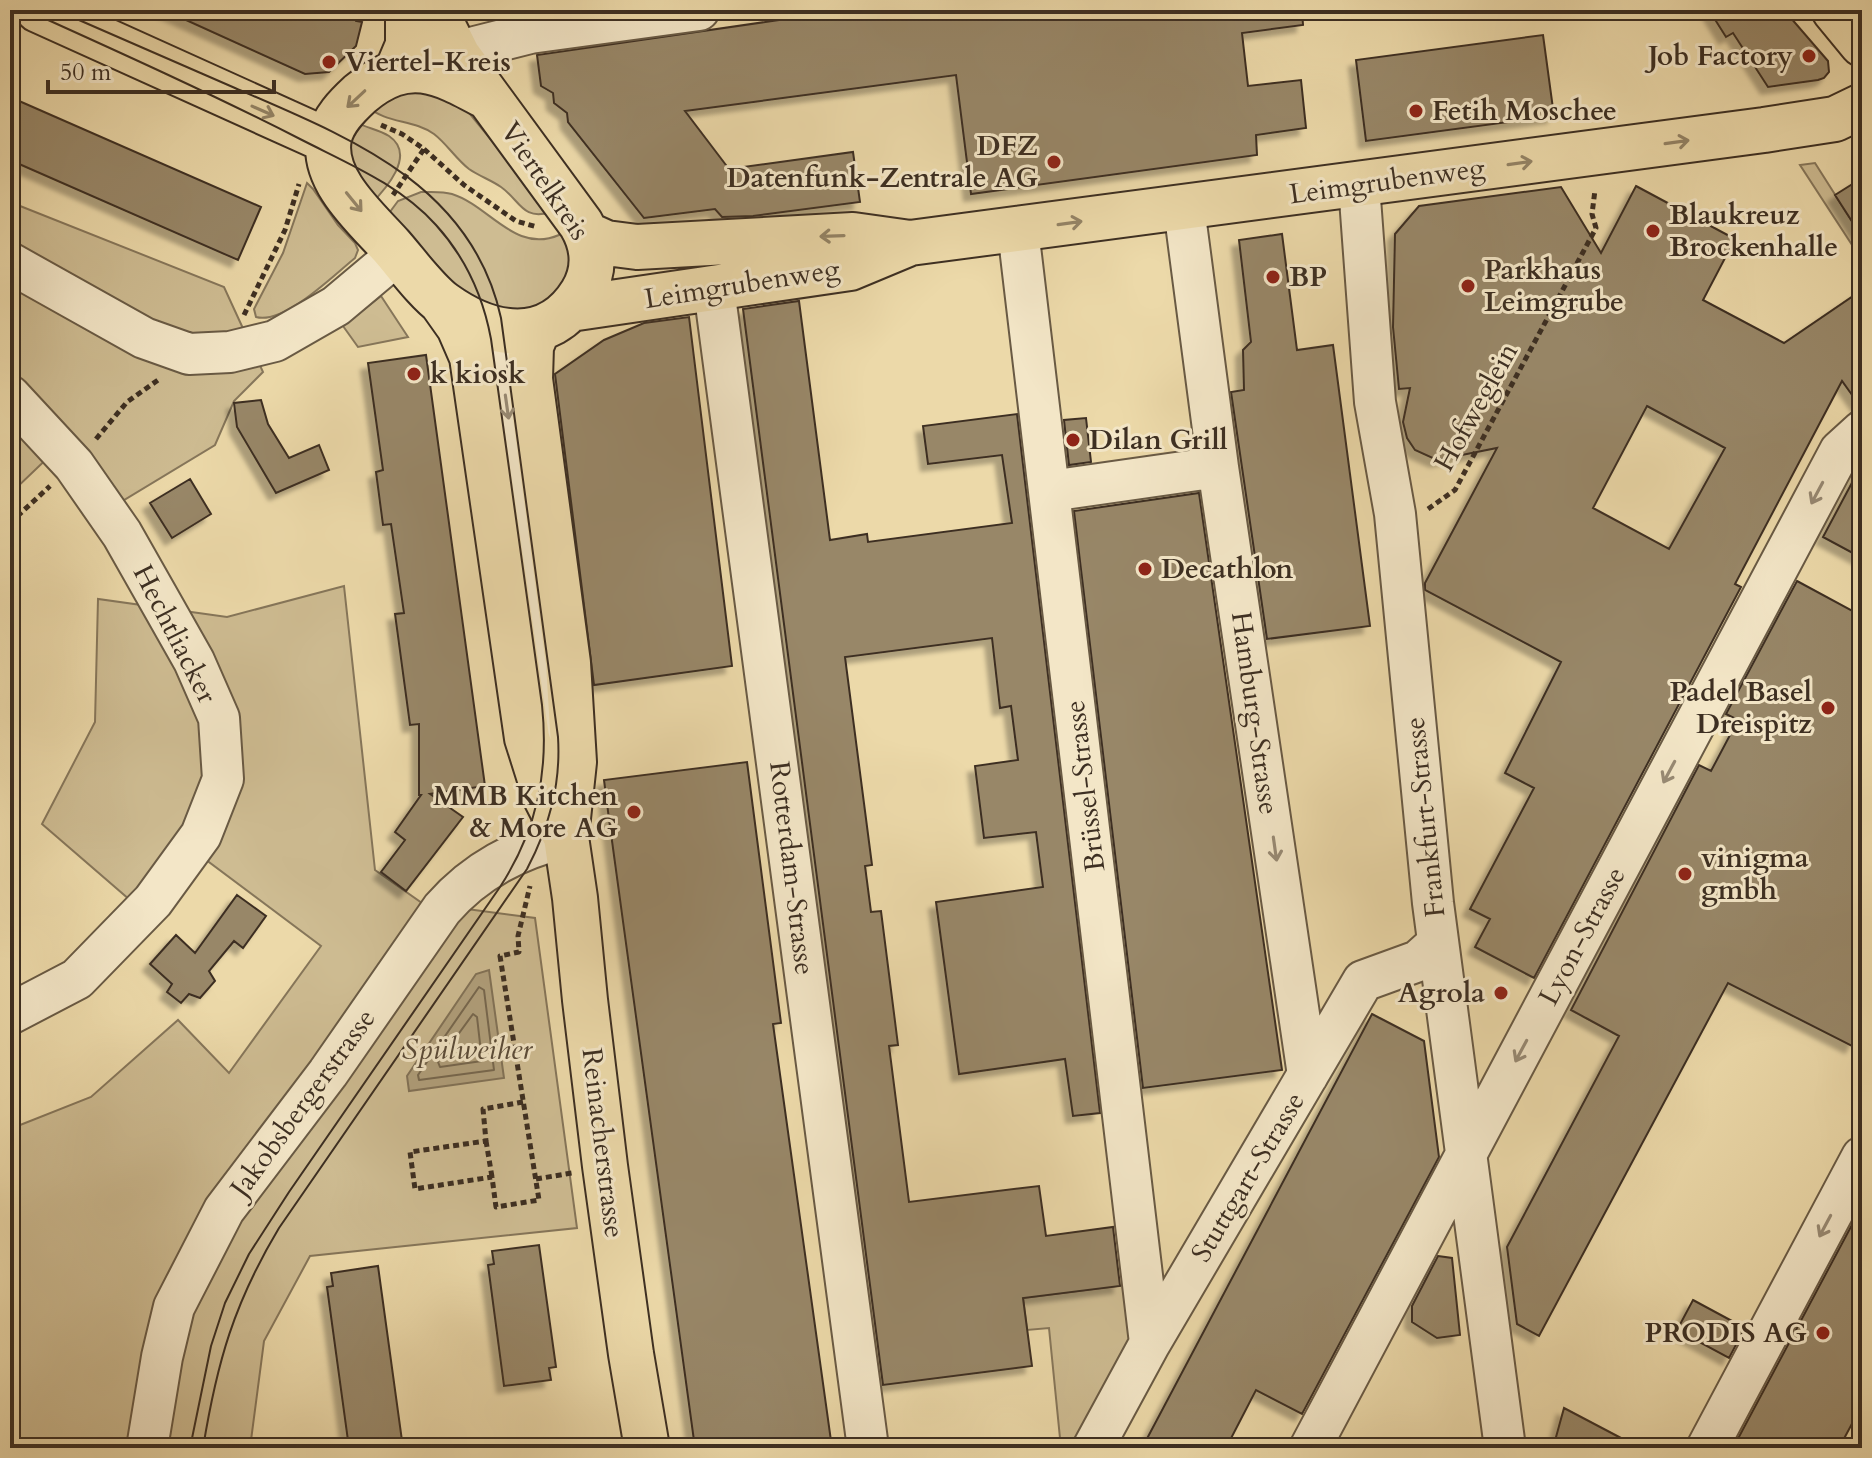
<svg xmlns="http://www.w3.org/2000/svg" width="1872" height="1458" font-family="Cardo,serif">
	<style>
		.green { fill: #cebc92; stroke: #86765a; stroke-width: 2 }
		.water { fill: #b09f7b; stroke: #827257; stroke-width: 2 }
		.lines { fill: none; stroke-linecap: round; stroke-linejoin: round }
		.shore { stroke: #76674e; stroke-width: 2 }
		.building { fill: #988768; stroke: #3d2f22; stroke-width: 2; fill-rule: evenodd; filter: url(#shadow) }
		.minor-casing { stroke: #695a44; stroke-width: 44 }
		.major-casing { stroke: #3d2f22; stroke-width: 48 }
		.path { stroke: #3d2f22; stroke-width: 5; stroke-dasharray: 6 4; stroke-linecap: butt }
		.minor { stroke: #f3e6c7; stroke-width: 40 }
		.major { stroke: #ecd9a9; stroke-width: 44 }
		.tram { stroke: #3d2f22; stroke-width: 2 }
		.oneway { stroke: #948466 }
		.oneway2 { stroke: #988a74 }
		.poi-dot { fill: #8f2418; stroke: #f3e6c7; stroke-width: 3 }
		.labels { text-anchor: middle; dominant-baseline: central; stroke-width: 6; stroke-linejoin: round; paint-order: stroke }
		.poi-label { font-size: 28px; font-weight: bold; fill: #3d2f22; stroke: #f3e6c7; text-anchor: start }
		.street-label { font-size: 28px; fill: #3d2f22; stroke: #f3e6c7 }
		.water-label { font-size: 30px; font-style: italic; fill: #5a4b38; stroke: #f3e6c7 }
	</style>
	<defs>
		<filter id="shadow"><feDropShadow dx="-7" dy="7" stdDeviation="2" flood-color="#0004"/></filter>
	</defs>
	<rect width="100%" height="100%" fill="#ecd9a9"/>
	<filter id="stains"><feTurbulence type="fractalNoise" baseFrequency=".0025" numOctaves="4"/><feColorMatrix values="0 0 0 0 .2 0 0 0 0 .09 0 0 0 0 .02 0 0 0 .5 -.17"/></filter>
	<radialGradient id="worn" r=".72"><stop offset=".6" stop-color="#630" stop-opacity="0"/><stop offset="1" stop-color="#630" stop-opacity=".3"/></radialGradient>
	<path class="green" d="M393,86L458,99C488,138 521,174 551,212C522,221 520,200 501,187C491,180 479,176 469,169C456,159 447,144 434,134C413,119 386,124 367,106Z
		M354,121C365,128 378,129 389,136C417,155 385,190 369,206L345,160Z
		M1815,163L1862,237V244L1854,248L1800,165Z
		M307,183L313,189L338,225L355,243L358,250L355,258C334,275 284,325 256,317L254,309L283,253Z
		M421,192C431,192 442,191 452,194C490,206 515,254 559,235L562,228L568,225L573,279L527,318L470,301L423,250L384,220L398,201Z
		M10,202L224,287L263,372L234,401L215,445L106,511L58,448L10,494Z
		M381,296L408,337L358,347L343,326Z
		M344,586L375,870L422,903L535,918L577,1228L310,1256L264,1341L250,1448H10V1129L91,1097L178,1020L229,1073L321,946L178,839L130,900L42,824L95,722L98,599L227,617Z
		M1133,1284L1138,1332L1076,1448H1061L1049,1328L1027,1330L1023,1298Z"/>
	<path class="water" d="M489,970L504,1078L409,1091L407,1076L476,974Z"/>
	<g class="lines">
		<path class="shore" d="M479,987L484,990L494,1070L419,1080L418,1075Z
			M473,1014L477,1017L482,1061L440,1067L438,1062Z"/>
	</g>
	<path class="building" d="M164,10H355L356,21L362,22L356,46L329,72L305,74Z
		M848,10H1302L1303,25L1242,33L1248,86L1301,80L1306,128L1256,135L1257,155L971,194L956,75L685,111L729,169L853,152L860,202L753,216L722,217L715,209L644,218L568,122L567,113L554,103L553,93L541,86L537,55Z
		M1709,10H1784L1828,61L1829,72L1824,78L1818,80L1768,87L1733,33L1726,37Z
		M1543,35L1554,116L1366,141L1356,60Z
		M10,97L261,207L238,260L10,160Z
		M1862,178V237L1835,195Z
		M1636,186L1735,239L1703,300L1784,343L1862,290V409L1842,381L1735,584L1741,587L1534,978L1475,947L1490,919L1470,909L1534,788L1505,773L1561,662L1425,590V583L1497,448L1437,460L1415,450L1407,438L1403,422L1410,388L1399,389L1393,327L1395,234L1419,206L1561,187L1601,253ZM1647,406L1725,448L1669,549L1593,508Z
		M1282,234L1297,350L1333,345L1370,626L1267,639L1231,392L1244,390L1243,350L1251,342L1239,240Z
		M799,301L830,540L867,534L868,542L1012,523L1002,455L928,464L923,426L1017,414L1100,1113L1073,1116L1065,1059L959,1074L936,902L1043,887L1036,832L984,838L975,766L1018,760L1011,706L1000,708L992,638L845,657L872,865L865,866L871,912L881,911L898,1045L889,1046L909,1202L1039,1186L1046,1236L1113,1227L1120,1286L1023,1298L1032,1366L883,1385L743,309Z
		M689,317L732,666L594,685L555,374L604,340L644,323Z
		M426,355L485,786L430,794L463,817L406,891L381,872L405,840L395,832L421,795H419V724L410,725L395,614L404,613L391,524L383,525L376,472L383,470L368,363Z
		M261,400L268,424L289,458L319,445L329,470L276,493L237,427L234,403Z
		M1086,418L1091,462L1069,465L1064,420Z
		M1862,464V558L1823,537Z
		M190,479L211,514L172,538L150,503Z
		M1199,493L1282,1070L1143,1088L1074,511Z
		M1797,581L1862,616V1027L1852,1046L1728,983L1539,1336L1517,1324L1507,1247L1619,1036L1571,1010L1699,765L1711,771L1738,720L1726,714Z
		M747,762L781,1023L773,1024L832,1448H695L609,819L604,780Z
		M237,895L266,916L243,948L234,941L209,971L215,981L200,998L189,994L181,1003L167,992L172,984L150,964L176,935L195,953Z
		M1372,1014L1424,1041L1439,1157L1302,1414L1256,1390L1226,1448H1142Z
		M1862,1206V1405L1839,1448H1733Z
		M539,1245L556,1367L549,1368L551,1380L504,1386L488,1265L494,1264L492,1251Z
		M1438,1256L1452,1258L1460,1335L1437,1338L1412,1322V1306Z
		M378,1266L403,1448H349L327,1287L333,1286L331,1273Z
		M1693,1300L1745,1328L1729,1358L1677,1330Z
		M1564,1408L1640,1448H1553Z"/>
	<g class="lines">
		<defs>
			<path id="minor" d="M458,56L475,47L530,33L699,10
				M1359,185L1375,402L1395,514L1433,903L1505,1448
				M1184,208L1218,467L1308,1075
				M1018,230L1150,1343
				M10,263L144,338L189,354L230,352L275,341L336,306L398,254
				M714,289L868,1448
				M496,330L549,709L551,762
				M10,396L74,465L122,534L164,608L194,661L219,718L223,779L201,835L153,901L77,979L10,1014
				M1050,491L1218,467
				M147,1448L162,1357L174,1307L224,1210L328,1073L442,909C476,870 516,850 566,837
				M1093,1448L1150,1343L1363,981L1418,961L1438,943
				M1310,1448L1840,451L1862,431
				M1707,1448L1862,1157"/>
			<path id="major" d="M38,10L328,141
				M435,10L458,56L581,224C594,246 596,270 582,293C548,348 490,337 444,304C426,291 406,263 391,246C366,218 321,180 329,138C333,120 347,106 360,94C408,54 439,71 487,97
				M1834,10L1862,44
				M397,71L408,45V10
				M586,234L606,243L637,247L853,235L910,243L1764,130L1835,119L1862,106
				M442,303L459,327L472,357L527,738L546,798L566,837
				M570,309L850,268L910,243
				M538,329L531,346L530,379L568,663L574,762L566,837L575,898L585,1000L605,1166L631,1354L647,1448"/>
		</defs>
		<use href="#minor" class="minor-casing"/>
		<use href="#major" class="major-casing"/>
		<path class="path" d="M381,125L402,134L424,149L393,195
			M424,149L464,185L516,221L537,227
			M244,315L285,230L299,184
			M96,439L127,402L158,380
			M1428,509L1455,490L1596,228L1592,214L1595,190
			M10,523L50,486
			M523,1102L483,1109L486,1141L410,1152L415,1189L492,1177L496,1207L539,1200L500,956L519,952L518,936L530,886
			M486,1141L492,1177
			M536,1179L572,1173"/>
		<use href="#minor" class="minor"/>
		<use href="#major" class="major"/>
		<path class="tram" d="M26,10C119,52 212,94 302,140C349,164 400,185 436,225C465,257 483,296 491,339L542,705C549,772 537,830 500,887L289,1192L249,1254L225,1303L211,1346L190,1448
			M56,10C116,36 176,62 235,88C348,137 472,184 501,318L558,737C561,785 549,827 527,869L279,1228C234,1303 217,1362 203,1448"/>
	</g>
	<defs><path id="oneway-shaft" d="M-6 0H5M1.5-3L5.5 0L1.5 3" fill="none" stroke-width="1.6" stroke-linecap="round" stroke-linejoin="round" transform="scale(2)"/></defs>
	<g class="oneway">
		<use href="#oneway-shaft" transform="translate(356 99) rotate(137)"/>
		<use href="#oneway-shaft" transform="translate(263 111) rotate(24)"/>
		<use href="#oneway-shaft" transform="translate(1677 142) rotate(-8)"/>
		<use href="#oneway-shaft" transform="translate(1520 163) rotate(-8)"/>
		<use href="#oneway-shaft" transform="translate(354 202) rotate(51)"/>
		<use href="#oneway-shaft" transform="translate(1070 223) rotate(-8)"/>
		<use href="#oneway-shaft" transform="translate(832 236) rotate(178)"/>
	</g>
	<g class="oneway2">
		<use href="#oneway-shaft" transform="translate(507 407) rotate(82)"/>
		<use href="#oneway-shaft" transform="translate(1817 493) rotate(118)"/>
		<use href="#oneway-shaft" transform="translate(1669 772) rotate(118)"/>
		<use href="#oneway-shaft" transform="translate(1275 849) rotate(82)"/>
		<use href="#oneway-shaft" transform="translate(1521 1051) rotate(118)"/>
		<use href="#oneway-shaft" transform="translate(1825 1226) rotate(118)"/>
	</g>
	<g class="poi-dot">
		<circle cx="1809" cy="56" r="8"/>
		<circle cx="329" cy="62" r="8"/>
		<circle cx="1416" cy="111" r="8"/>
		<circle cx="1054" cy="162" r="8"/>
		<circle cx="1653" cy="231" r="8"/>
		<circle cx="1273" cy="277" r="8"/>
		<circle cx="1468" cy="286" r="8"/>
		<circle cx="414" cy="374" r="8"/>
		<circle cx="1073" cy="440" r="8"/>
		<circle cx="1145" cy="569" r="8"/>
		<circle cx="1828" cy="708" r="8"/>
		<circle cx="634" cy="812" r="8"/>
		<circle cx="1685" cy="874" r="8"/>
		<circle cx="1501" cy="993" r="8"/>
		<circle cx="1823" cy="1333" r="8"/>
	</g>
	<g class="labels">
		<g class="poi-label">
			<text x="1793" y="56" text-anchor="end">Job Factory</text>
			<text x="345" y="62">Viertel-Kreis</text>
			<text x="1432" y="111">Fetih Moschee</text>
			<text x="1038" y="146" text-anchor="end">DFZ<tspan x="1038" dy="32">Datenfunk-Zentrale AG</tspan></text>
			<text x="1669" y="215">Blaukreuz<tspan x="1669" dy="32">Brockenhalle</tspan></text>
			<text x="1484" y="270">Parkhaus<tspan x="1484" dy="32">Leimgrube</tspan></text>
			<text x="1289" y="277">BP</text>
			<text x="430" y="374">k kiosk</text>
			<text x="1089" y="440">Dilan Grill</text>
			<text x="1161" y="569">Decathlon</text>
			<text x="1812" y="692" text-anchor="end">Padel Basel<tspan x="1812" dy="32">Dreispitz</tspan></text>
			<text x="618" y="796" text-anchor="end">MMB Kitchen<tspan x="618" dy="32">&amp; More AG</tspan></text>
			<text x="1701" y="858">vinigma<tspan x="1701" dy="32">gmbh</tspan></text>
			<text x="1485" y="993" text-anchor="end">Agrola</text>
			<text x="1807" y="1333" text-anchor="end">PRODIS AG</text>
		</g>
		<g class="street-label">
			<text transform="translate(545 181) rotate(56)">Viertelkreis</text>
			<text transform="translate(1387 181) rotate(-8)">Leimgrubenweg</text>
			<text transform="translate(742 284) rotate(-9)">Leimgrubenweg</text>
			<text transform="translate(1476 407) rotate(-61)">Hofweglein</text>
			<text transform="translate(175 634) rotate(63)">Hechtliacker</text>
			<text transform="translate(1255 713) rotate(82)">Hamburg-Strasse</text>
			<text transform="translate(1085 786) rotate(-97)">Brüssel-Strasse</text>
			<text transform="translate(1425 817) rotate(-96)">Frankfurt-Strasse</text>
			<text transform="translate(792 868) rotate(83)">Rotterdam-Strasse</text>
			<text transform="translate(1582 936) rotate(-62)">Lyon-Strasse</text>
			<text transform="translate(303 1103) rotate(-54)">Jakobsbergerstrasse</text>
			<text transform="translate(603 1143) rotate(83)">Reinacherstrasse</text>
			<text transform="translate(1248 1177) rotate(-59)">Stuttgart-Strasse</text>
		</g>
		<g class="water-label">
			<text x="467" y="1049">Spülweiher</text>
		</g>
	</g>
	<rect width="1872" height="1458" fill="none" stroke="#ecd9a9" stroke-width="40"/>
	<rect x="12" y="12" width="1848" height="1434" fill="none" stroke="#3d2f22" stroke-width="4"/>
	<rect x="20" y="20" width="1832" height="1418" fill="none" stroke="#3d2f22" stroke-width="2"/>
	<path d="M48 80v12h226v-12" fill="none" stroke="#3d2f22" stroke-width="4"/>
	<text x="60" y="80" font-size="24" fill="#3d2f22" stroke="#f3e6c7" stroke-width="6" paint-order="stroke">50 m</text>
	<rect width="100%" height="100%" filter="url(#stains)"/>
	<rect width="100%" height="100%" fill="url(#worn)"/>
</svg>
